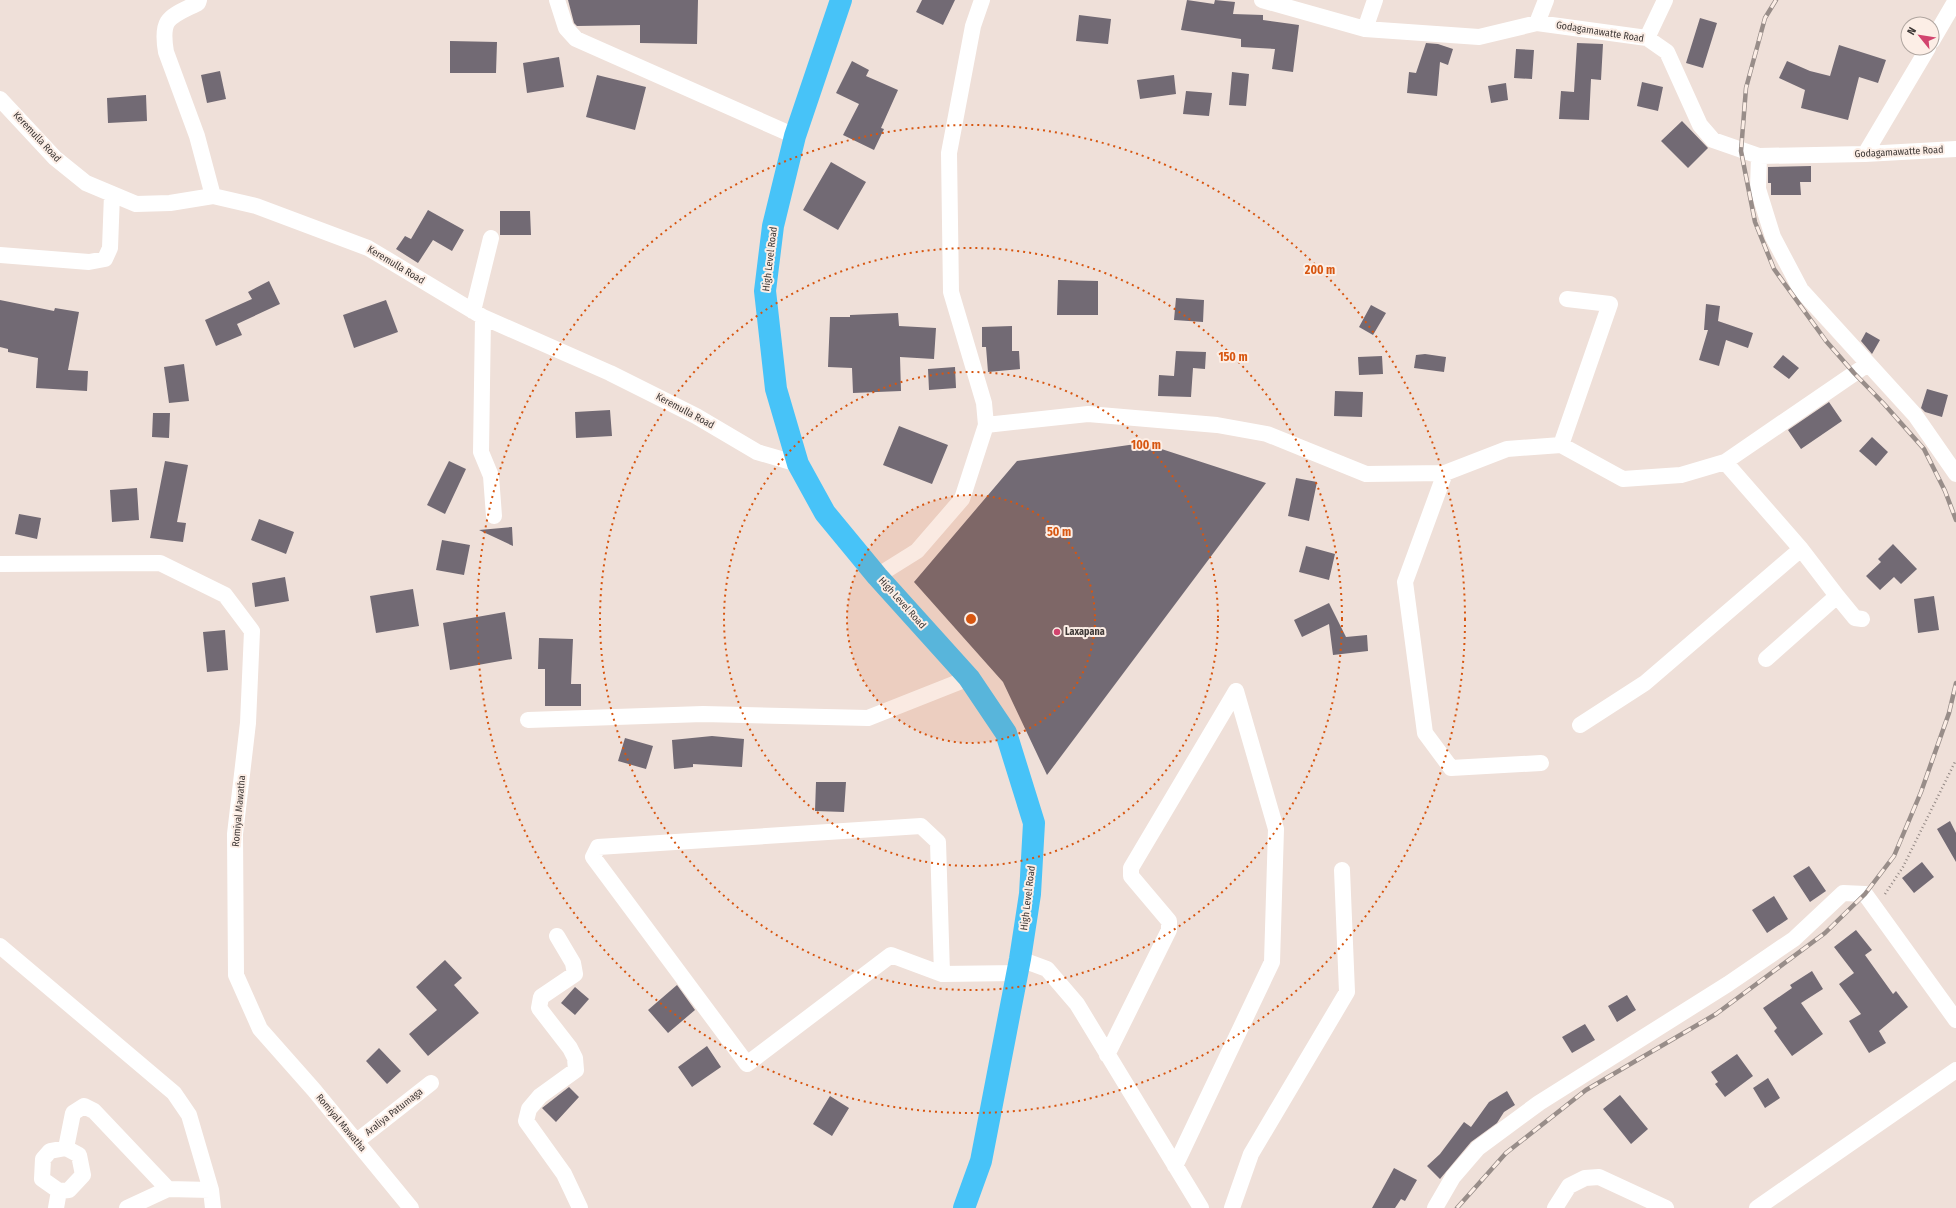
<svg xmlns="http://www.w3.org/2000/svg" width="1956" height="1208" font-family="'Fira Sans Condensed',sans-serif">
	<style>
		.building { fill: #726a74 }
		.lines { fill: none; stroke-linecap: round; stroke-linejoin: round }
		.path { stroke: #928783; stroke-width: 2.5; stroke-dasharray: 1 3; stroke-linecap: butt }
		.minor { stroke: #fff; stroke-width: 16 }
		.highway { stroke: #47c3f8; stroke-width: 22 }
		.rail-casing { stroke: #988d89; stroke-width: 4.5 }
		.rail { stroke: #fceee6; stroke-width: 3; stroke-dasharray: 9; stroke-linecap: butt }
		.ring { fill: none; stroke: #d75610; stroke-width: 2; stroke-dasharray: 2 4 }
		.poi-dot { fill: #d2446e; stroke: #fceee6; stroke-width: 1.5 }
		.labels { text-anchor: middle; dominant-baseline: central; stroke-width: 4; stroke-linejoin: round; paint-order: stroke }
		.street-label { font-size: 10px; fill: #3f3937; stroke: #fceee6 }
		.poi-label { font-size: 10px; font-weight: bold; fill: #3f3937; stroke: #fceee6; text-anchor: start }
		.centre { fill: #d75610; stroke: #fceee6; stroke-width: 2 }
		.ring-label { font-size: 12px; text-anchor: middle; font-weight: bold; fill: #d75610; stroke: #fceee6; stroke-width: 4; stroke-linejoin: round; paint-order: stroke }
	</style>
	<rect width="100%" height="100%" fill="#efe0d9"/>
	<path class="building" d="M568,0H698L697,44L640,43V25L577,26L574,23Z
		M922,0H955L943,25L916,12Z
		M1187,0L1214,4L1215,0L1235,2L1233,14L1263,15V20L1299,25L1293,72L1272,69L1275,49L1241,47V39L1181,30Z
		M1079,15L1111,19L1108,44L1076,41Z
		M1700,18L1717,23L1703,68L1686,63Z
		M450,41L497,42L496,73H450Z
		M1426,43L1438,44L1453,49L1448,65L1440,62L1437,96L1407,93L1409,72L1416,73Z
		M1577,43L1603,44L1601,80L1591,79L1589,120L1559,119L1561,91L1574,92Z
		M1839,45L1886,60L1878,83L1859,77L1848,120L1801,108L1805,90L1779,78L1787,61L1810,71L1830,76Z
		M1516,49L1534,50L1532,79L1514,78Z
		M559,57L564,87L527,93L523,63Z
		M852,61L869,70L866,76L898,90L881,128L884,129L874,150L843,135L859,104L836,93Z
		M220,71L226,99L207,103L201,75Z
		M1232,72L1249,74L1246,106L1229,105Z
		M597,75L646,87L635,130L586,117Z
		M1174,75L1176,94L1140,99L1137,80Z
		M1642,82L1663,87L1658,111L1637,106Z
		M1506,83L1508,100L1491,103L1488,86Z
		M1186,91L1212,93L1209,116L1183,114Z
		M146,95L147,121L108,123L107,98Z
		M1682,121L1708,148L1688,168L1661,141Z
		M831,162L866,182L838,230L803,210Z
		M1811,166V182H1800L1801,195H1771V183H1768V167Z
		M428,210L464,230L452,251L433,240L418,263L396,249L405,236L411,239Z
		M500,211H530L531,235H500Z
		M1058,280L1098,281V315H1057Z
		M269,281L280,304L237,324L242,335L216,346L205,320L252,299L248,292Z
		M1176,298L1204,300L1203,322L1174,320Z
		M0,300L54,311L55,308L79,312L68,370L88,371L87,391L36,388L38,358L8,352V349L0,347Z
		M386,300L398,332L354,348L343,315Z
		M1706,304L1720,306L1718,321L1753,333L1748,348L1726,340L1719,366L1699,360L1708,330H1704Z
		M1371,305L1386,313L1373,335L1359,327Z
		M898,313L899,326L936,328L934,359L900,357L901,391L853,393L852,368L828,367L830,317H850V315Z
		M1012,326V351H1019L1020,369L988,372L986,347H982V327Z
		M1866,332L1880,340L1872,354L1861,341Z
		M1176,351L1206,352L1205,369L1193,368L1191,397L1158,396L1159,375L1174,376Z
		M1425,354L1446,357L1444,372L1414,368L1416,355Z
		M1783,355L1799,368L1789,379L1773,367Z
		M1382,356L1383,374L1359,375L1358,357Z
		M184,364L189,401L169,403L164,367Z
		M955,367L956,388L929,390L928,369Z
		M1927,389L1948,395L1942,417L1925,412L1921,408Z
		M1335,391L1363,392L1362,417L1334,416Z
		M1829,402L1842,421L1801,449L1788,430Z
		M610,410L612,436L576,438L575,412Z
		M153,413H170L169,438L152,437Z
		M899,426L948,445L932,484L883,465Z
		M1872,437L1888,452L1876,466L1859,451Z
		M1143,443L1266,483L1047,775L1003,682L914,582L1017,461Z
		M165,461L188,465L177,522L186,523L183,542L150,538Z
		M449,461L466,469L445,514L427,505Z
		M1296,478L1317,482L1309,521L1288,516Z
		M137,488L139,520L112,522L110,490Z
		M19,514L41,518L37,539L15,534Z
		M259,519L294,532L286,554L251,540Z
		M512,527L513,546L479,530Z
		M442,540L470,545L464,575L436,570Z
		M1893,544L1917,569L1901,584L1894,577L1880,590L1866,576L1881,562L1878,559Z
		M1306,546L1335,554L1329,580L1299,572Z
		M285,577L289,601L255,607L252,583Z
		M413,589L419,626L376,633L370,596Z
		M1934,596L1939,630L1918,633L1914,599Z
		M1329,603L1346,637L1367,635L1368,651L1333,655L1329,624L1302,637L1294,620Z
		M505,612L512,659L450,670L443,623Z
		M225,630L228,670L207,672L203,632Z
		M539,638L573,639L571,684H581V706H545V669H538Z
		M712,736L744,739L742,767L693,764V767L674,769L672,740Z
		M625,738L653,746L646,769L618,761Z
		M816,782H846L844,812L815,811Z
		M1950,821L1956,833V862L1937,829Z
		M1922,862L1934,877L1914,893L1902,878Z
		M1809,866L1826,891L1810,902L1793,876Z
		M1774,896L1788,919L1767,933L1752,910Z
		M1856,930L1872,950L1865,955L1893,994L1896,991L1908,1007L1879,1031L1886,1043L1869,1053L1849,1021L1861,1014L1839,984L1854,973L1834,947Z
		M445,960L462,978L454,985L479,1013L428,1056L409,1034L437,1010L416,987Z
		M1812,971L1823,989L1801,1003L1823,1034L1792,1056L1774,1031L1777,1028L1763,1008L1792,988L1790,985Z
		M677,985L695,1010L668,1033L648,1010Z
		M575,987L589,999L575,1015L561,1003Z
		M1627,995L1636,1010L1617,1022L1608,1006Z
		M1585,1024L1595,1040L1572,1053L1562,1037Z
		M707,1046L721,1067L692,1087L678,1067Z
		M379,1048L401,1071L387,1084L366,1061Z
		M1737,1054L1753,1076L1725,1097L1715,1084L1718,1082L1711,1072Z
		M1768,1078L1780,1098L1765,1108L1753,1088Z
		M569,1087L579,1097L556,1122L542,1108Z
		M1507,1091L1515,1105L1504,1112L1497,1123L1471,1142L1440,1179L1427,1166L1440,1154L1464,1122L1471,1127L1489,1102Z
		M1620,1095L1648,1129L1631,1144L1603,1109Z
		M830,1096L849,1108L832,1136L813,1124Z
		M1394,1168L1417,1180L1405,1201L1401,1199L1395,1208H1372Z"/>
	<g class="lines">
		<path class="path" d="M1885,894L1903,867L1956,760"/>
		<path class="minor" d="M199,0L198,3C170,17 160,17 166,52L197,136L213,196
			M557,0L566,28L576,39L795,136
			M1262,0L1365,29L1479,37L1537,23L1647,38L1667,52L1700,125L1713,140L1759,156L1865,154L1956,149
			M1537,23L1546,0
			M1365,29L1375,0
			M1647,38L1665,0
			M1932,41L1956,0
			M0,99L55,158L86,183L136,204L170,203L213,196L256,206L368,248L483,317L610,373L696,416L757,452L798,464
			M1865,154L1928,48
			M1759,156L1758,189L1773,237L1801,290L1915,415L1956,474
			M0,255L89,262L105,259L110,248L112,194
			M473,311L491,238
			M483,317L481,452L491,476L494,516
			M986,425L1088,414L1217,425L1267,434L1366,474L1445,473L1507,449L1561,445L1623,479L1681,475L1725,462L1868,364
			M1561,445L1610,304L1567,299
			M1445,473L1405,582L1425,733L1451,768L1541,763
			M0,564L160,563L225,595L252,631L248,723L235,834L236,975L260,1029L314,1090L411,1208
			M877,576L917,551L962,499L986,425L984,403L951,292L949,153L973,26L982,0
			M1837,596L1855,618L1862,619
			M1766,659L1837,596L1801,549
			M528,720L703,714L868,718L969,678
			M1580,725L1645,683L1801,549L1725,462
			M557,936L573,963L575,974L541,997L539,1008L570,1048L575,1058L576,1070L540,1096L529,1109L526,1121L564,1174L580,1208
			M0,946L174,1093L189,1115L211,1190L213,1208
			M1020,959L1047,969L1077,1004L1201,1208
			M942,974L938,842L921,826L598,847L593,857L747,1064L891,955L942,974L1017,973
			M1107,1055L1169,930V921L1131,876V868L1236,691
			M357,1141L431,1083
			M66,1148L73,1113L84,1106L94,1111L168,1189L127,1208
			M66,1148L79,1155L83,1175L69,1190L59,1191L42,1179L43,1159L50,1151Z
			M1175,1166L1272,962L1276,829L1236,691
			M168,1189L211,1190
			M56,1208L59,1191
			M1232,1208L1251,1154L1347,992L1342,870
			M1435,1208L1453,1177L1478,1148L1539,1103L1728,984L1794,939L1843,893L1865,894L1956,1020
			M1555,1208L1569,1186L1585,1178L1599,1177L1666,1208
			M1757,1208L1956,1070"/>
		<path class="highway" d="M841,0L795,136L773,226L765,291L776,389L798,464L825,513L877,576L969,678L1006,733L1034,823L1030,894L1020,959L981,1161L964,1208"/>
		<defs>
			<path id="rail" d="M1776,0L1765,18L1746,88L1741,151L1755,222L1774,269L1826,341L1854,373L1884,404L1924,449L1945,491L1956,520
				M1457,1208L1506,1153L1586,1090L1716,1014L1825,933L1865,894L1894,856L1921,792L1949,713L1956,683"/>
		</defs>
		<use href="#rail" class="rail-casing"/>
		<use href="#rail" class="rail"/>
	</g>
	<circle cx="971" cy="619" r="124" fill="#d75610" fill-opacity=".12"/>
	<g class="ring">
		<circle cx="971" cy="619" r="124"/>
		<circle cx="971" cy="619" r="247"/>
		<circle cx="971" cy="619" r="371"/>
		<circle cx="971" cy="619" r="494"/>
	</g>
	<circle class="poi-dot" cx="1057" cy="632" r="4"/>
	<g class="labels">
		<g class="street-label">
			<text transform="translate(1600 32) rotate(9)">Godagamawatte Road</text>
			<text transform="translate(37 137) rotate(47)">Keremulla Road</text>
			<text transform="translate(1899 152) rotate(-3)">Godagamawatte Road</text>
			<text transform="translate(770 259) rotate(-83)">High Level Road</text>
			<text transform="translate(396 265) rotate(31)">Keremulla Road</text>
			<text transform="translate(685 411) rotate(28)">Keremulla Road</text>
			<text transform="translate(902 603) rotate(48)">High Level Road</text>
			<text transform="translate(239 811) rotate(-85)">Romiyal Mawatha</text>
			<text transform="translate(1028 898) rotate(-83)">High Level Road</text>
			<text transform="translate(394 1112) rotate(-38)">Araliya Patumaga</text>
			<text transform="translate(341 1123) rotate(50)">Romiyal Mawatha</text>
		</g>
		<g class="poi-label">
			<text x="1065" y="632">Laxapana</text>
		</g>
	</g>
	<circle cx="971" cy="619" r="6" class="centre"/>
	<g class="ring-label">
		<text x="1320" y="274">200 m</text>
		<text x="1233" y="361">150 m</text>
		<text x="1146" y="449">100 m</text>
		<text x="1059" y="536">50 m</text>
	</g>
	<g transform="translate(1920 36) rotate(300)"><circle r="19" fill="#fceee6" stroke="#b0a6a0"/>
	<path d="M0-3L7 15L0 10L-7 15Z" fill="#d2446e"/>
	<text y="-6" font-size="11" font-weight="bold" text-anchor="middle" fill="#3f3937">N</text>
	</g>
</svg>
